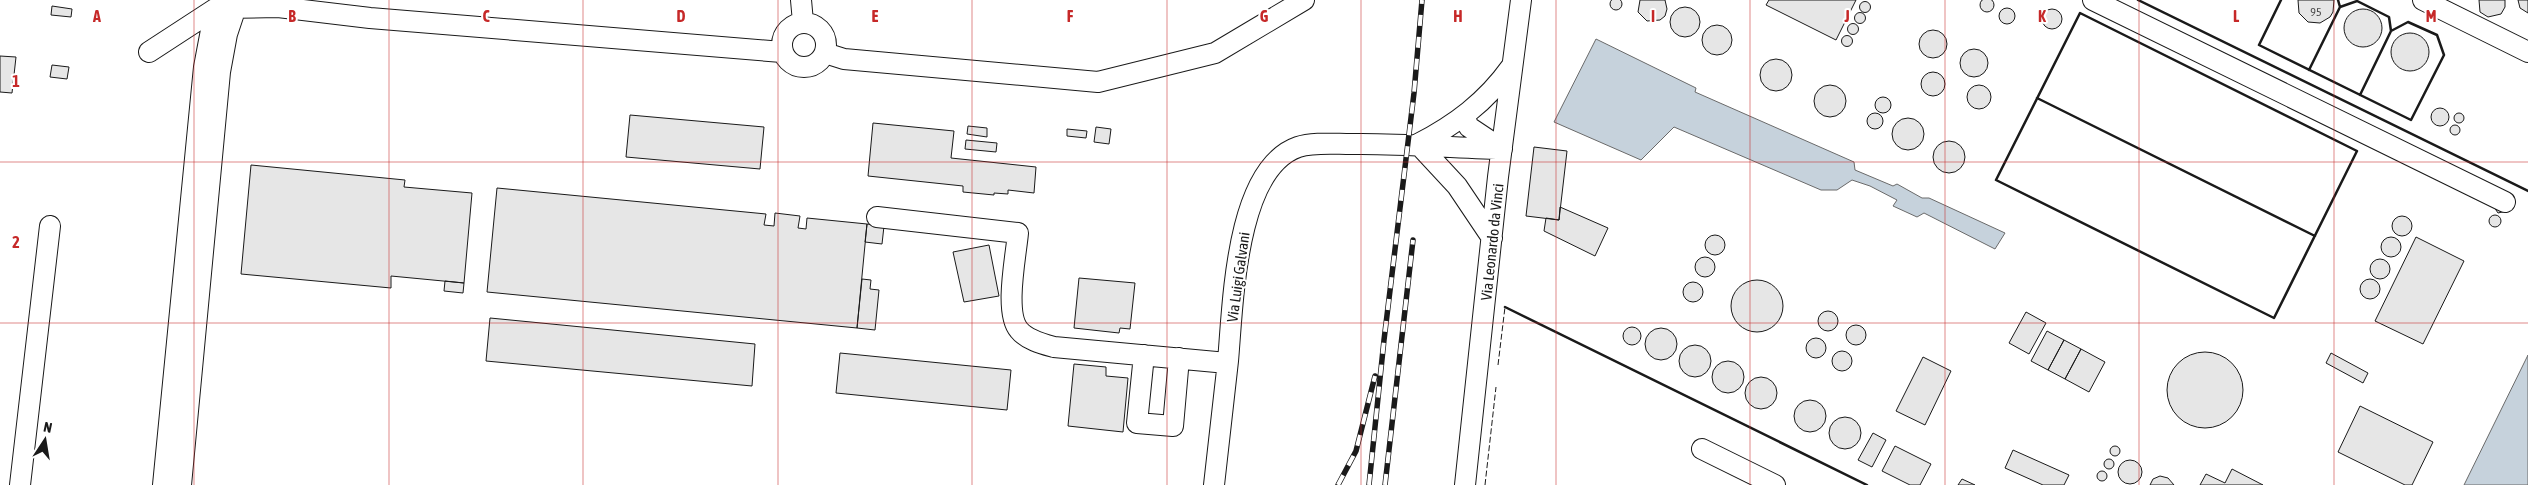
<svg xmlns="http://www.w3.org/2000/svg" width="2528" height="485" font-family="'Asap Condensed',sans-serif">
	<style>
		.water { fill: #c6d2dc; stroke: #6a6a6a }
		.building { fill: #e6e6e6; stroke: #1a1a1a }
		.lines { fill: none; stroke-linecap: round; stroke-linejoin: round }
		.minor-casing { stroke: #1a1a1a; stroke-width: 22 }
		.minor { stroke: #fff; stroke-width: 20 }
		.rail-casing { stroke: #1a1a1a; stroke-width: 5.5 }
		.rail { stroke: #fff; stroke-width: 4; stroke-dasharray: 11; stroke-linecap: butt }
		.fence { stroke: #1a1a1a; stroke-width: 1; stroke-dasharray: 6 2.5; stroke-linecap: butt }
		.wall { stroke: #1a1a1a; stroke-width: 2.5 }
		.grid { fill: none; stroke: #c62828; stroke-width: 1; stroke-opacity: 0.55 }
		.labels { text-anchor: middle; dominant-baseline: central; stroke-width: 4; stroke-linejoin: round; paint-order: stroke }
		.number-label { font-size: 12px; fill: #4d4d4d }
		.street-label { font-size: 15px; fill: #1a1a1a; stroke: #fff }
		.grid-label { font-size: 16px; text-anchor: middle; font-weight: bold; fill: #c62828; stroke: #fff; stroke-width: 4; stroke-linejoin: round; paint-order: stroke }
	</style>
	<rect width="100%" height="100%" fill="#fff"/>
	<path class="water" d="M1596,39L1696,88L1695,92L1854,162L1855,170L1893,186L1897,184L1922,198H1929L2005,233L1995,249L1924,213L1917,217L1893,206L1897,200L1870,186L1852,180L1837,190H1821L1674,127L1641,160L1554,122Z
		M2528,355V485H2464Z"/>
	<path class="building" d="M1980 5a7 7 0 1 1 14 0a7 7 0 1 1-14 0Z
		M1610 4a6 6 0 1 1 12 0a6 6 0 1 1-12 0Z
		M1640,0H1665L1667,9L1665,16L1660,20L1647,21L1638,12Z
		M1769,0H1856L1836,40L1766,5Z
		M2298,0H2334L2333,12L2330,17L2320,23L2308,22L2299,13Z
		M2479,0H2505V7L2501,14L2488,17L2480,12Z
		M2518,0H2528V13L2520,8Z
		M1859.5 7a5.5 5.5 0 1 1 11 0a5.5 5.5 0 1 1-11 0Z
		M52,6L72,9L71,17L51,15Z
		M1670 22a15 15 0 1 1 30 0a15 15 0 1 1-30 0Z
		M1999 16a8 8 0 1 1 16 0a8 8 0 1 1-16 0Z
		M2042 19a10 10 0 1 1 20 0a10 10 0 1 1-20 0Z
		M2344 28a19 19 0 1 1 38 0a19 19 0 1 1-38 0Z
		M1854.5 18a5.5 5.5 0 1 1 11 0a5.5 5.5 0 1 1-11 0Z
		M1847.5 29a5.5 5.5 0 1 1 11 0a5.5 5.5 0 1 1-11 0Z
		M1702 40a15 15 0 1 1 30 0a15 15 0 1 1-30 0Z
		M1919 44a14 14 0 1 1 28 0a14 14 0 1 1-28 0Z
		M2391 52a19 19 0 1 1 38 0a19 19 0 1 1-38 0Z
		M1841.5 41a5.5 5.5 0 1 1 11 0a5.5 5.5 0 1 1-11 0Z
		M1960 63a14 14 0 1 1 28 0a14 14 0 1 1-28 0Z
		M0,56L16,57L12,93L0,92Z
		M1760 75a16 16 0 1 1 32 0a16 16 0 1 1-32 0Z
		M52,65L69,67L67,79L50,77Z
		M1921 84a12 12 0 1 1 24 0a12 12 0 1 1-24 0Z
		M1814 101a16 16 0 1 1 32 0a16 16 0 1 1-32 0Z
		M1967 97a12 12 0 1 1 24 0a12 12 0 1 1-24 0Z
		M1875 105a8 8 0 1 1 16 0a8 8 0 1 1-16 0Z
		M2431 117a9 9 0 1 1 18 0a9 9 0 1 1-18 0Z
		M1867 121a8 8 0 1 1 16 0a8 8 0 1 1-16 0Z
		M2454 118a5 5 0 1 1 10 0a5 5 0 1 1-10 0Z
		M630,115L764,127L760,169L626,157Z
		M1892 134a16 16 0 1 1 32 0a16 16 0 1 1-32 0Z
		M873,123L954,131L951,158L1036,167L1034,193L1008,190V194L994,193V195L963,192V186L868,176Z
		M2450 130a5 5 0 1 1 10 0a5 5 0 1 1-10 0Z
		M968,126L987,128V137L967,134Z
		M1096,127L1111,129L1109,144L1094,142Z
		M1067,129L1087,131L1086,138L1067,136Z
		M966,140L997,143L996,152L965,149Z
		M1933 157a16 16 0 1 1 32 0a16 16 0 1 1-32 0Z
		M1534,147L1567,151L1559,220L1526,216Z
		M251,165L405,180L404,187L472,193L464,283L391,276V288L241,274Z
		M497,188L766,214L764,225L774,226L775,213L800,216L798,228L806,229L807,218L867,224L857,328L487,292Z
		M1560,207L1608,228L1595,256L1544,231L1546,218L1559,220Z
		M2494,207L2506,211L2498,213Z
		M2489 221a6 6 0 1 1 12 0a6 6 0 1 1-12 0Z
		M2392 226a10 10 0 1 1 20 0a10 10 0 1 1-20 0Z
		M867,224L884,226L882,244L865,242Z
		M1705 245a10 10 0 1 1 20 0a10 10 0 1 1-20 0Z
		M2381 247a10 10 0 1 1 20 0a10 10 0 1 1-20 0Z
		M2416,237L2464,261L2423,344L2375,321Z
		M989,245L999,296L964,302L953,252Z
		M1695 267a10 10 0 1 1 20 0a10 10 0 1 1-20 0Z
		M2370 269a10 10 0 1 1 20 0a10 10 0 1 1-20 0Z
		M1079,278L1135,283L1130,329L1120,328L1119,333L1074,328Z
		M2360 289a10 10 0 1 1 20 0a10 10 0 1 1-20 0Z
		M862,279L871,280L870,289L879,290L875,330L857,328Z
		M1731 306a26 26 0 1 1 52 0a26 26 0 1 1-52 0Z
		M445,281L464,283L463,293L444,291Z
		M1683 292a10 10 0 1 1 20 0a10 10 0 1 1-20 0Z
		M1818 321a10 10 0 1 1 20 0a10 10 0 1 1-20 0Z
		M2026,312L2046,323L2029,354L2009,343Z
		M490,318L755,344L752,386L486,361Z
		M1846 335a10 10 0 1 1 20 0a10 10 0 1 1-20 0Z
		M1623 336a9 9 0 1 1 18 0a9 9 0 1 1-18 0Z
		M1645 344a16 16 0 1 1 32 0a16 16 0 1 1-32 0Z
		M2047,331L2064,340L2048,370L2031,361Z
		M1806 348a10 10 0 1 1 20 0a10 10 0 1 1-20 0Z
		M2064,340L2081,349L2065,379L2048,370Z
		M1679 361a16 16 0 1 1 32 0a16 16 0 1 1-32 0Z
		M2081,349L2105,362L2089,392L2065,379Z
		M1832 361a10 10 0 1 1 20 0a10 10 0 1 1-20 0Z
		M2167 390a38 38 0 1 1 76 0a38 38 0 1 1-76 0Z
		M840,353L1011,370L1007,410L836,393Z
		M2331,353L2368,373L2363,383L2326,363Z
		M1923,357L1951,371L1925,425L1896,411Z
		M1712 377a16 16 0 1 1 32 0a16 16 0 1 1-32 0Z
		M1074,364L1106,367V376L1128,378L1123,432L1068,426Z
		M1745 393a16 16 0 1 1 32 0a16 16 0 1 1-32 0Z
		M1794 416a16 16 0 1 1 32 0a16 16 0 1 1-32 0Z
		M2360,406L2433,442L2412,485H2405L2338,452Z
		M1829 433a16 16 0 1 1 32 0a16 16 0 1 1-32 0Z
		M1873,433L1886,440L1872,467L1858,460Z
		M2110 451a5 5 0 1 1 10 0a5 5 0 1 1-10 0Z
		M1895,446L1931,464L1920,485H1910L1882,471Z
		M2013,450L2069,475L2064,485H2043L2005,468Z
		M2104 464a5 5 0 1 1 10 0a5 5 0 1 1-10 0Z
		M2118 472a12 12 0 1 1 24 0a12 12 0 1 1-24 0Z
		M2232,469L2263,485H2200L2206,474L2225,483Z
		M2097 476a5 5 0 1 1 10 0a5 5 0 1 1-10 0Z
		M2160,476L2168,478L2174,485H2150L2153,479Z
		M1962,479L1975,485H1958Z"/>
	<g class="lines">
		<defs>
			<path id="minor" d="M801,0L803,22
				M2093,0L2505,202
				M2423,0L2528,52
				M278,7L370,18L782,52
				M223,8L278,7L289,0
				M782 45a22 22 0 1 1 44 0a22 22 0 1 1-44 0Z
				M149,52L215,9
				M825,53L844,59L1098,82L1215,53L1304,0
				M1464,117L1469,127L1502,149
				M1418,144C1455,125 1486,102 1511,67
				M1418,144L1457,186L1492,238
				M877,217L1018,233C1016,256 1004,313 1019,330C1027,340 1043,344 1054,347L1227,363
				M1144,355L1137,423L1173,426L1179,358
				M1702,449L1775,485
				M20,485L50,226
				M163,485L204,67L215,9
				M181,485L220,72L227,34L236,7
				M1214,485C1219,444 1223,402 1228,361C1233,306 1235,169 1298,147C1313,142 1334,144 1351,144C1401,143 1451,148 1502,149
				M1465,485L1498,177L1521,0"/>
		</defs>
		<use href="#minor" class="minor-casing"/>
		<use href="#minor" class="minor"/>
		<defs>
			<path id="rail" d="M1338,485L1356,451L1375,376
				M1369,485L1384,340L1414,93L1422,0
				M1385,485L1413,240"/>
		</defs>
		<use href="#rail" class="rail-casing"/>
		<use href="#rail" class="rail"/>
		<path class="fence" d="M1498,365L1505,307
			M1485,485L1496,387"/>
		<path class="wall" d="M2138,0L2528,191
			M2281,0L2259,45L2411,120L2444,55L2437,35L2408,22L2391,31L2360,95
			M2338,0L2340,7
			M2080,13L2357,151L2274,318L1996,180Z
			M2309,70L2340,7L2357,1L2389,17L2391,31
			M2037,98L2315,236
			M1505,307L1867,485"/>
	</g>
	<path class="grid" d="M194,0V485M389,0V485M583,0V485M778,0V485M972,0V485M1167,0V485M1361,0V485M1556,0V485M1750,0V485M1945,0V485M2139,0V485M2334,0V485M0,162H2528M0,323H2528"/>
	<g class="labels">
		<g class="number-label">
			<text x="2316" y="12">95</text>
		</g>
		<g class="street-label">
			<text transform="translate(1492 242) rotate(-84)">Via Leonardo da Vinci</text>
			<text transform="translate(1238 277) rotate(-82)">Via Luigi Galvani</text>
		</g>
	</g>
	<g class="grid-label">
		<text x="97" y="22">A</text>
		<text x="292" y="22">B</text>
		<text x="486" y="22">C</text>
		<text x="681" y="22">D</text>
		<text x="875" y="22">E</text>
		<text x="1070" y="22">F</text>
		<text x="1264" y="22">G</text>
		<text x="1458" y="22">H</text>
		<text x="1653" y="22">I</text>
		<text x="1847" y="22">J</text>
		<text x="2042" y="22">K</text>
		<text x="2236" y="22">L</text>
		<text x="2431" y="22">M</text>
		<text x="16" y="87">1</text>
		<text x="16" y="248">2</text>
	</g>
	<g transform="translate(45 440) rotate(12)" stroke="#ffffff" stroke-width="4" paint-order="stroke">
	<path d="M0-4L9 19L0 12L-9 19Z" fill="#1a1a1a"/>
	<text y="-8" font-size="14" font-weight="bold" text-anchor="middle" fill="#1a1a1a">N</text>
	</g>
</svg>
